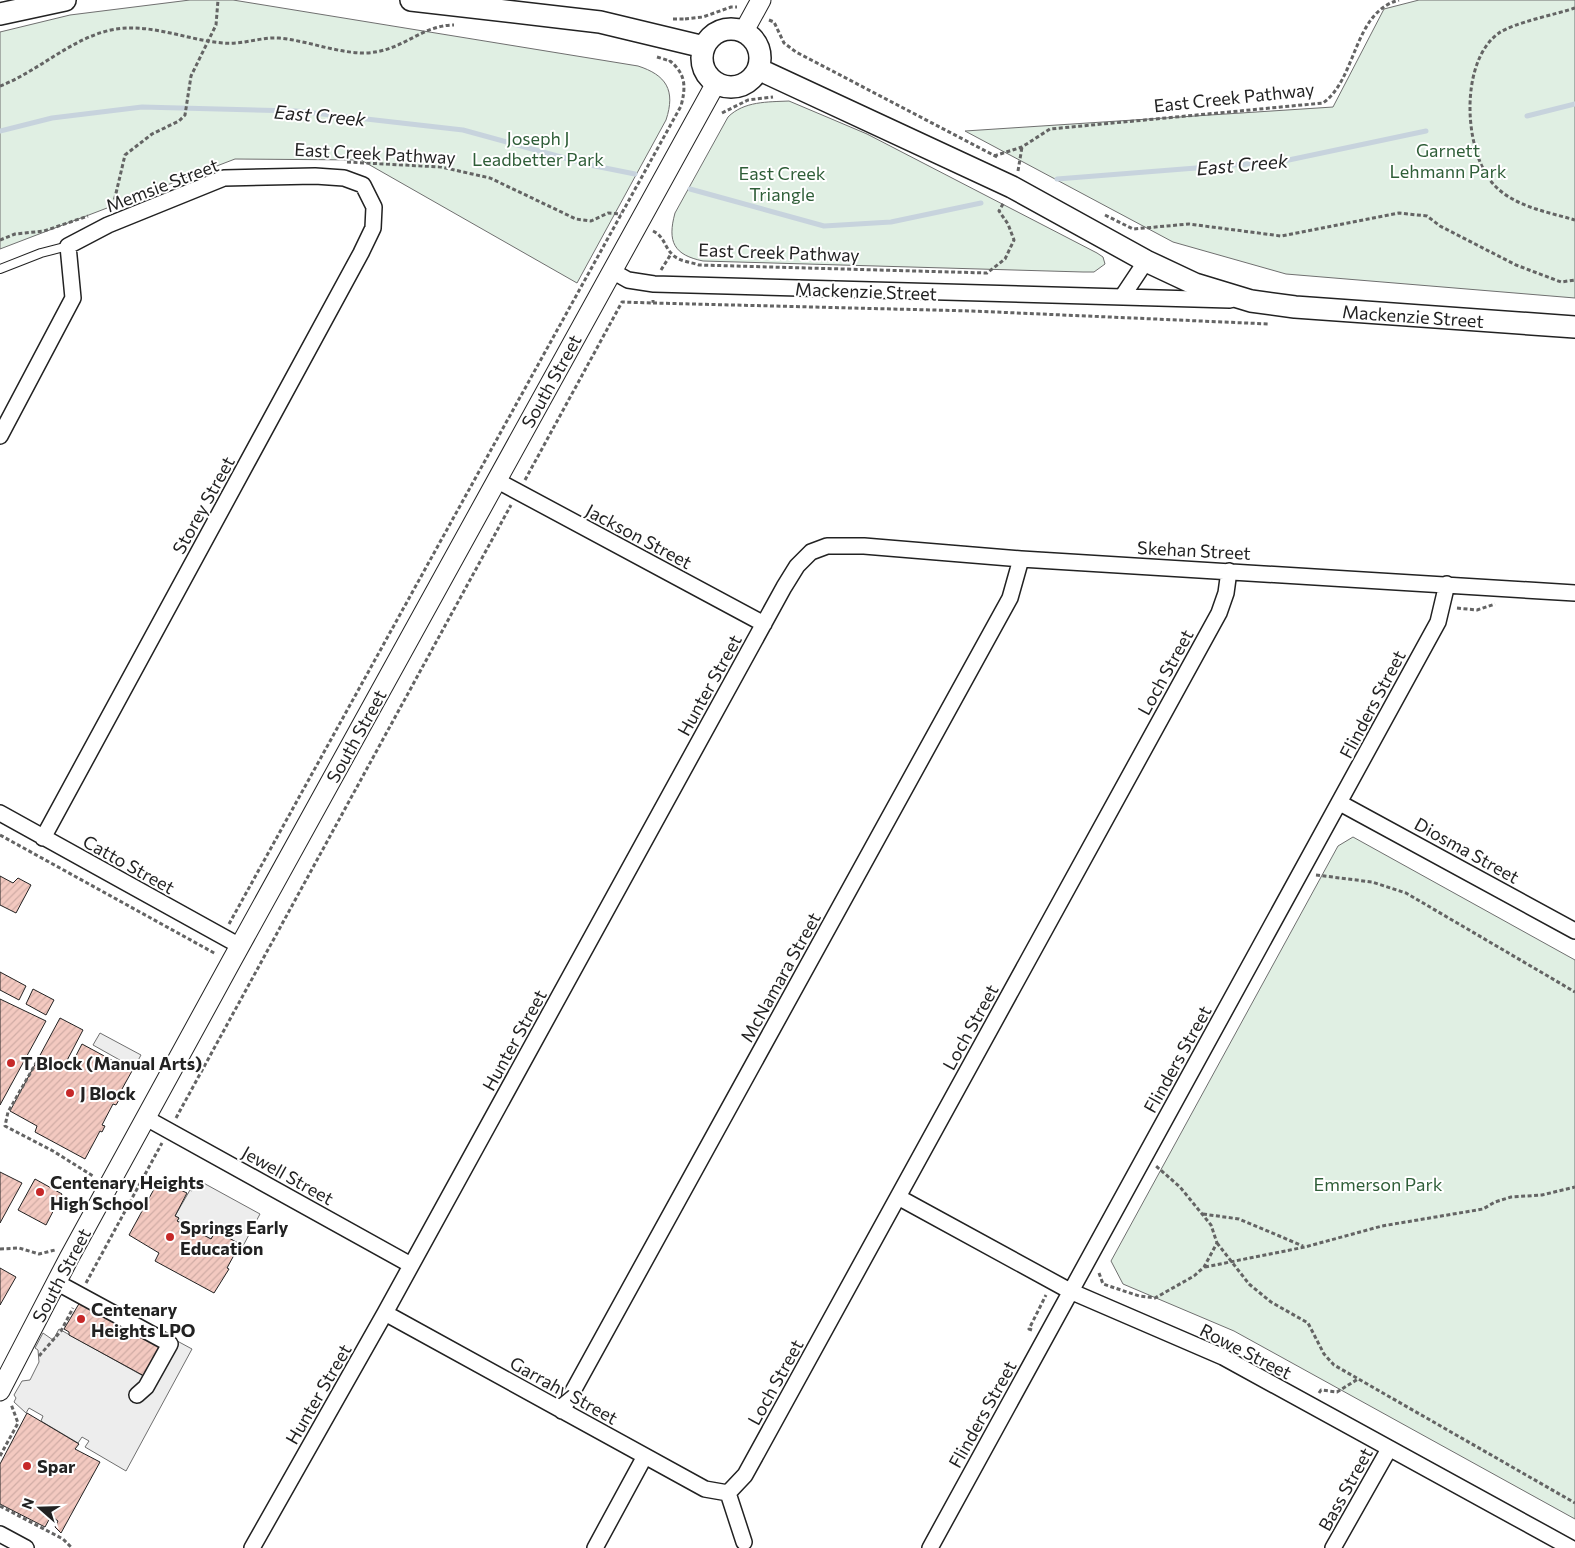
<svg xmlns="http://www.w3.org/2000/svg" width="1575" height="1548" font-family="Commissioner,sans-serif">
	<style>
		.green { fill: #e0efe3; stroke: #6f6f6f }
		.parking { fill: #ededed; stroke: #6f6f6f }
		.lines { fill: none; stroke-linecap: round; stroke-linejoin: round }
		.stream { stroke: #c7d3dd; stroke-width: 5 }
		.building { fill: url(#building-hatch); stroke: #222 }
		.service-casing { stroke: #222; stroke-width: 10 }
		.minor-casing { stroke: #222; stroke-width: 18 }
		.tertiary-casing { stroke: #222; stroke-width: 21 }
		.secondary-casing { stroke: #222; stroke-width: 24 }
		.path { stroke: #646464; stroke-width: 3; stroke-dasharray: 4 2.5; stroke-linecap: butt }
		.service { stroke: #fff; stroke-width: 8 }
		.minor { stroke: #fff; stroke-width: 15 }
		.tertiary { stroke: #fff; stroke-width: 19 }
		.secondary { stroke: #fff; stroke-width: 21 }
		.poi-dot { fill: #c62828; stroke: #fff; stroke-width: 2 }
		.labels { text-anchor: middle; dominant-baseline: central; stroke-width: 4; stroke-linejoin: round; paint-order: stroke }
		.street-label { font-size: 18px; fill: #222; stroke: #fff }
		.park-label { font-size: 18px; fill: #2f5e38; stroke: #fff }
		.poi-label { font-size: 18px; font-weight: bold; fill: #222; stroke: #fff; text-anchor: start }
		.water-label { font-size: 19px; font-style: italic; fill: #222; stroke: #fff }
	</style>
	<defs>
		<pattern id="building-hatch" width="6" height="6" patternUnits="userSpaceOnUse" patternTransform="scale(1.25)"><rect width="6" height="6" fill="#f3c9c0"/><path d="M-1 1l2-2M0 6l6-6M5 7l2-2" fill="none" stroke="#d0aca5"/></pattern>
	</defs>
	<rect width="100%" height="100%" fill="#fff"/>
	<path class="green" d="M190,0H233L638,66C666,75 676,90 666,120L577,283L361,160L235,159L0,249V32L70,15Z
		M1419,0H1575V298L1286,274L1173,242L965,131L1333,107L1384,9Z
		M789,101L867,134L1097,253L1103,257L1105,264L1094,272H1083L703,261C674,255 667,242 675,213L728,117C744,101 768,102 789,101Z
		M1353,837L1575,960V1519L1234,1331L1123,1284L1111,1261L1338,846Z"/>
	<path class="parking" d="M100,1033L141,1055L134,1068L93,1045Z
		M198,1180L260,1214L243,1246L216,1231L211,1239L177,1221L179,1218L175,1216L190,1190L192,1191Z
		M59,1329L145,1377L168,1336L192,1349L126,1471L85,1447L89,1441L82,1437L78,1443L41,1421L43,1416L29,1408L26,1413L14,1402L16,1398L14,1395L22,1381L30,1380L39,1362L38,1350L35,1348L43,1333L53,1340Z"/>
	<g class="lines">
		<path class="stream" d="M1527,116L1575,104
			M0,131L52,118L142,107L296,111L463,130L590,165L635,174
			M1057,179L1284,161L1426,131
			M690,189L824,226L891,222L981,203"/>
	</g>
	<path class="building" d="M0,876L13,883L18,878L31,885L16,913L0,905Z
		M0,972L26,986L19,1000L0,990Z
		M33,989L54,1000L46,1015L26,1004Z
		M0,999L46,1021L0,1105Z
		M60,1018L83,1030L63,1068L68,1071L82,1044L132,1071L117,1098L119,1100L116,1105L113,1104L102,1125L105,1126L102,1132L100,1131L85,1159L35,1132L37,1126L10,1111Z
		M0,1172L22,1183L0,1223Z
		M35,1179L62,1194L46,1225L18,1210Z
		M159,1180L187,1193L175,1216L179,1218L177,1221L211,1239L216,1231L240,1244L227,1268L229,1269L214,1293L155,1261L159,1253L129,1235Z
		M0,1268L16,1277L0,1305Z
		M80,1302L162,1347L146,1377L69,1335V1332L64,1329Z
		M27,1413L79,1444L75,1449L100,1462L61,1533L55,1527L58,1521L51,1516L45,1527L0,1504V1464Z"/>
	<g class="lines">
		<defs>
			<path id="service" d="M0,269L41,253L68,246"/>
			<path id="minor" d="M612,271L628,280L654,284L1230,300
				M1122,297L1146,261
				M0,436L73,298L68,246L108,225L224,178L315,176L344,178L363,185L374,207L373,228L361,253L43,838
				M496,480L764,624
				M1340,803L1575,931
				M0,813L240,946
				M146,1118L411,1265
				M898,1197L1070,1291L1223,1357L1571,1548
				M56,1282L170,1344L146,1387L137,1395
				M385,1313L705,1489L728,1493
				M562,1411L1010,598L1021,559
				M728,1493L745,1475L1219,613L1226,593L1229,571
				M728,1493L744,1542
				M0,1534L26,1548
				M252,1548L385,1313L784,587L797,566L811,552L827,546H864L1021,559L1575,593
				M595,1548L645,1456
				M930,1548L1438,622L1447,584
				M1333,1548L1389,1449"/>
			<path id="tertiary" d="M744,31L761,0
				M0,1391L69,1258L231,962L716,83"/>
			<path id="secondary" d="M411,0L600,22L704,47
				M0,14L65,0
				M702 58a29 29 0 1 1 58 0a29 29 0 1 1-58 0Z
				M758,69L1012,187L1146,261L1195,284L1251,301L1295,307L1575,327"/>
		</defs>
		<use href="#service" class="service-casing"/>
		<use href="#minor" class="minor-casing"/>
		<use href="#tertiary" class="tertiary-casing"/>
		<use href="#secondary" class="secondary-casing"/>
		<path class="path" d="M1575,8C1557,14 1513,23 1499,33C1459,61 1463,153 1495,186C1516,207 1548,212 1575,220
			M673,19H685
			M685,19L703,17L731,7H737
			M769,20L774,22L784,43L796,52L999,158
			M657,57L670,61
			M0,86C39,71 70,39 111,30C149,22 186,40 223,43C242,45 260,37 279,38C309,41 336,53 365,53C402,52 421,25 454,25
			M722,113L748,100L773,97
			M994,156L1022,147L1050,129L1323,103C1357,79 1353,12 1399,0
			M347,162L441,167L490,178L576,219L591,221L608,213L621,214
			M1018,171L1022,147
			M113,206L125,155L152,134L179,121L185,115L191,76L216,25L218,0
			M1105,215L1133,229L1189,224L1281,236L1399,213L1427,216L1440,226L1516,265L1561,282L1575,280
			M653,231C665,237 664,247 673,255C679,261 690,262 699,265L987,273L1005,259L1014,240L1008,224L999,211L1004,202
			M0,240L15,234L44,231L88,216
			M661,270L671,254
			M653,303L972,311L1269,324
			M525,480L622,302L653,303V300
			M1457,608L1477,610L1495,604
			M0,835L216,954
			M1316,875L1372,882L1406,893L1575,992
			M229,924L681,106C686,87 686,74 670,61V58
			M40,1056L8,1112L5,1126L53,1151L93,1176
			M176,1118L511,505
			M1203,1214L1239,1219L1303,1246
			M1217,1243L1249,1284L1271,1302L1308,1323L1324,1354L1334,1365L1575,1503
			M0,1249L19,1248L39,1254L55,1250
			M1205,1267L1305,1247L1382,1226L1483,1209L1495,1202L1511,1197L1542,1195L1575,1187
			M1099,1273L1103,1284L1139,1296L1155,1298L1194,1276L1204,1267L1217,1243L1211,1225L1180,1187L1156,1166
			M86,1283L162,1143
			M1032,1330L1029,1329L1046,1295
			M39,1356L61,1331L73,1308
			M1319,1393L1321,1390L1337,1392L1358,1379
			M0,1456L18,1423L11,1404
			M0,1506L63,1539L72,1548"/>
		<use href="#service" class="service"/>
		<use href="#minor" class="minor"/>
		<use href="#tertiary" class="tertiary"/>
		<use href="#secondary" class="secondary"/>
	</g>
	<g class="poi-dot">
		<circle cx="11" cy="1063" r="5"/>
		<circle cx="70" cy="1093" r="5"/>
		<circle cx="40" cy="1192" r="5"/>
		<circle cx="170" cy="1237" r="5"/>
		<circle cx="81" cy="1319" r="5"/>
		<circle cx="27" cy="1466" r="5"/>
	</g>
	<g class="labels">
		<g class="street-label">
			<text transform="translate(1234 97) rotate(-6)">East Creek Pathway</text>
			<text transform="translate(375 153) rotate(3)">East Creek Pathway</text>
			<text transform="translate(162 185) rotate(-21)">Memsie Street</text>
			<text transform="translate(779 252) rotate(2)">East Creek Pathway</text>
			<text transform="translate(866 291) rotate(2)">Mackenzie Street</text>
			<text transform="translate(1413 316) rotate(4)">Mackenzie Street</text>
			<text transform="translate(551 381) rotate(-61)">South Street</text>
			<text transform="translate(203 505) rotate(-61)">Storey Street</text>
			<text transform="translate(639 536) rotate(28)">Jackson Street</text>
			<text transform="translate(1194 550) rotate(3)">Skehan Street</text>
			<text transform="translate(1165 672) rotate(-61)">Loch Street</text>
			<text transform="translate(709 685) rotate(-61)">Hunter Street</text>
			<text transform="translate(1372 704) rotate(-62)">Flinders Street</text>
			<text transform="translate(356 736) rotate(-61)">South Street</text>
			<text transform="translate(1467 850) rotate(29)">Diosma Street</text>
			<text transform="translate(129 864) rotate(29)">Catto Street</text>
			<text transform="translate(780 977) rotate(-61)">McNamara Street</text>
			<text transform="translate(970 1027) rotate(-61)">Loch Street</text>
			<text transform="translate(514 1040) rotate(-61)">Hunter Street</text>
			<text transform="translate(1177 1059) rotate(-61)">Flinders Street</text>
			<text transform="translate(288 1175) rotate(29)">Jewell Street</text>
			<text transform="translate(61 1275) rotate(-62)">South Street</text>
			<text transform="translate(1246 1351) rotate(27)">Rowe Street</text>
			<text transform="translate(775 1382) rotate(-61)">Loch Street</text>
			<text transform="translate(564 1390) rotate(29)">Garrahy Street</text>
			<text transform="translate(318 1394) rotate(-60)">Hunter Street</text>
			<text transform="translate(982 1414) rotate(-61)">Flinders Street</text>
			<text transform="translate(1345 1489) rotate(-61)">Bass Street</text>
		</g>
		<g class="park-label">
			<text x="538" y="138">Joseph J<tspan x="538" dy="21">Leadbetter Park</tspan></text>
			<text x="1448" y="150">Garnett<tspan x="1448" dy="21">Lehmann Park</tspan></text>
			<text x="782" y="173">East Creek<tspan x="782" dy="21">Triangle</tspan></text>
			<text x="1378" y="1184">Emmerson Park</text>
		</g>
		<g class="poi-label">
			<text x="21" y="1063">T Block (Manual Arts)</text>
			<text x="80" y="1093">J Block</text>
			<text x="50" y="1182">Centenary Heights<tspan x="50" dy="21">High School</tspan></text>
			<text x="180" y="1227">Springs Early<tspan x="180" dy="21">Education</tspan></text>
			<text x="91" y="1309">Centenary<tspan x="91" dy="21">Heights LPO</tspan></text>
			<text x="37" y="1466">Spar</text>
		</g>
		<g class="water-label">
			<text transform="translate(320 115) rotate(5)">East Creek</text>
			<text transform="translate(1242 164) rotate(-5)">East Creek</text>
		</g>
	</g>
	<g transform="translate(40 1508) rotate(290)" stroke="#ffffff" stroke-width="4" paint-order="stroke">
	<path d="M0-4L9 19L0 12L-9 19Z" fill="#222222"/>
	<text y="-8" font-size="14" font-weight="bold" text-anchor="middle" fill="#222222">N</text>
	</g>
</svg>
